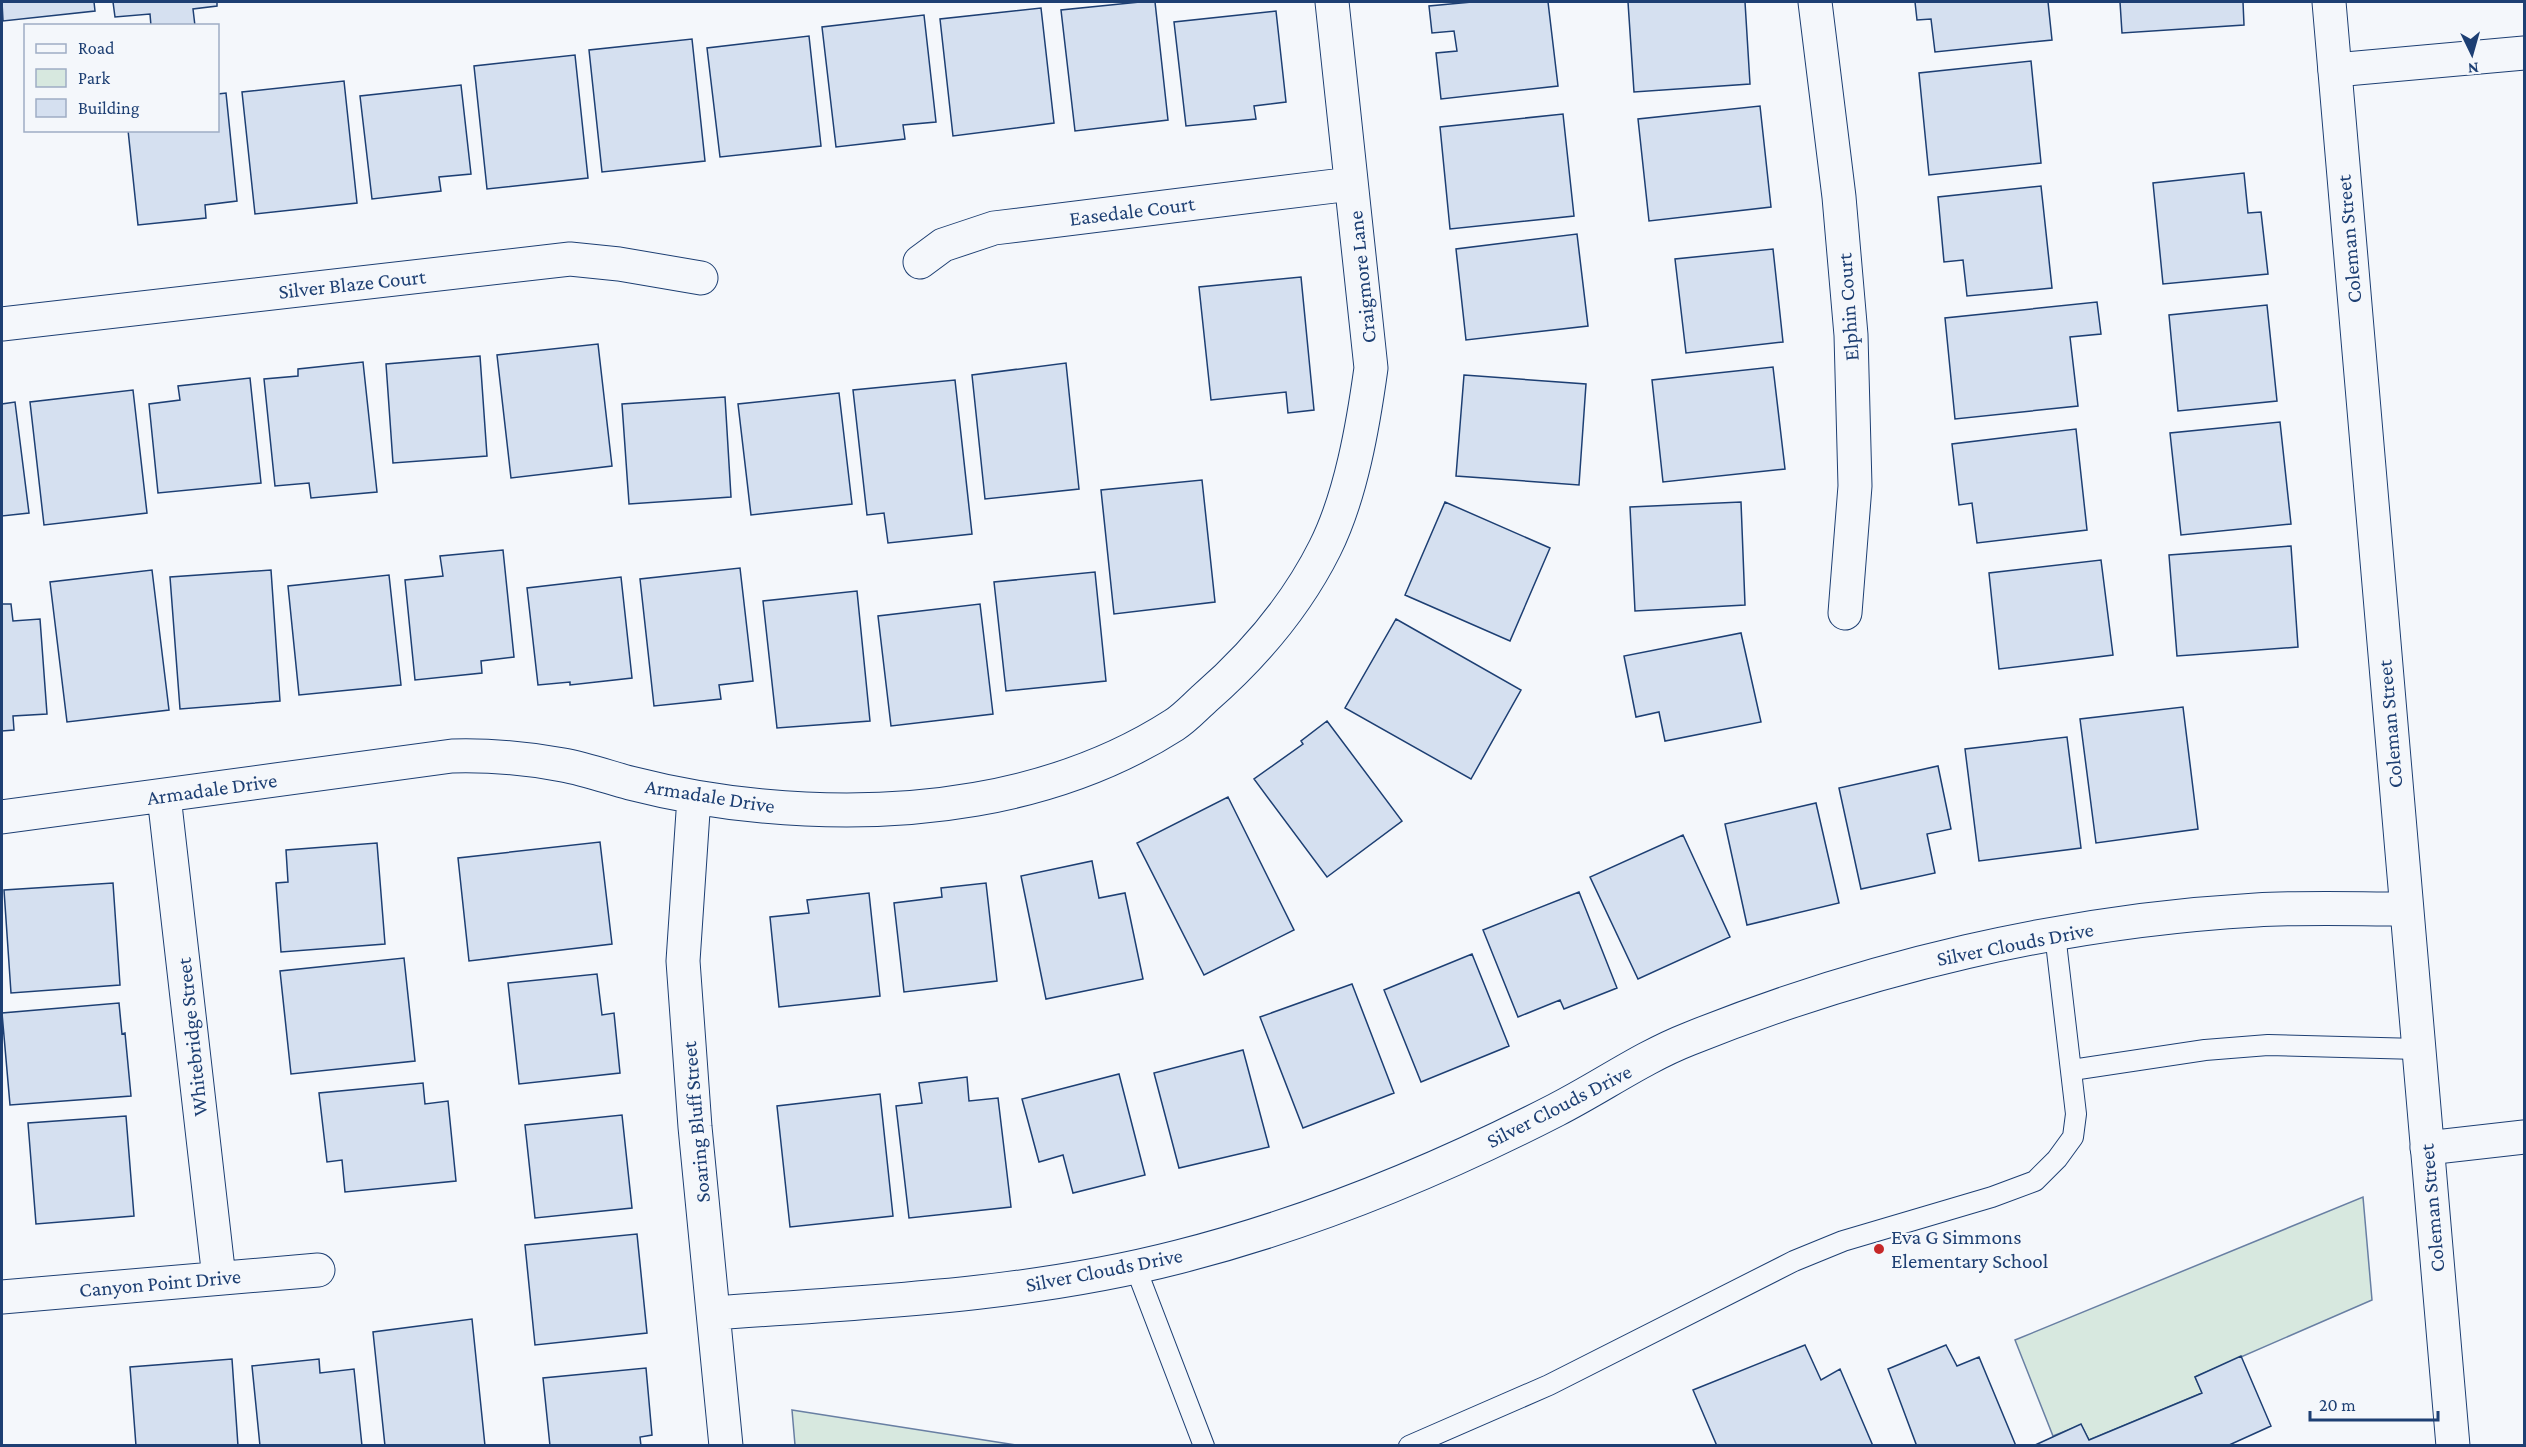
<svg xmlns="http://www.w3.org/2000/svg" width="2526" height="1447" font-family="'Crimson Pro',serif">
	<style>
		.green { fill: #d7e8df; stroke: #687fa3; stroke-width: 1.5 }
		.building { fill: #d5e0f0; stroke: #1d3f73; stroke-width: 1.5 }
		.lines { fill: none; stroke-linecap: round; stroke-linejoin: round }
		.lane-casing { stroke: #1d3f73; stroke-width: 22 }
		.street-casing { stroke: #1d3f73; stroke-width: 35 }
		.secondary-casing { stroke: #1d3f73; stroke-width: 35 }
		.lane { stroke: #f4f7fb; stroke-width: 20 }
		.street { stroke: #f4f7fb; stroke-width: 33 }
		.secondary { stroke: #f4f7fb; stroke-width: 33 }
		.poi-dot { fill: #c62828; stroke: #f4f7fb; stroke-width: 2 }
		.labels { text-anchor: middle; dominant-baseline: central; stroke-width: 4.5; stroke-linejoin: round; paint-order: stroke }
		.street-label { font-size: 21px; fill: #1d3f73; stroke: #f4f7fb }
		.poi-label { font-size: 21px; fill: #1d3f73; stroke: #f4f7fb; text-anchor: start }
	</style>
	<rect width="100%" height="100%" fill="#f4f7fb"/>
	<path class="green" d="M2363,1197L2372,1300L2195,1377L2202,1393L2089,1440L2081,1425L2053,1436L2015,1340Z
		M792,1410L1016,1445H795Z"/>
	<path class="building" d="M2,2H94L95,11L3,21Z
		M113,2H217V6L193,9L195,26H151L150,14L115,17Z
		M1140,2H1155L1168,120L1075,131L1061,10Z
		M1472,2H1548L1558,86L1441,99L1436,53L1457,51L1454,31L1432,33L1429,6Z
		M1628,2H1745L1750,84L1634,92Z
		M1915,2H2048L2052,40L1935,52L1931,19L1917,20Z
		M2120,2H2243L2244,25L2122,33Z
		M1041,8L1054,123L953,136L940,19Z
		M1276,11L1286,102L1254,106L1256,119L1186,126L1174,22Z
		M924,15L936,122L903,125L905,139L836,147L822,27Z
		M809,36L821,146L720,157L707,48Z
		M692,39L705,161L602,172L589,50Z
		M575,55L588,178L487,189L474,66Z
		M2031,61L2041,163L1929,175L1919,73Z
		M344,81L357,203L255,214L242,92Z
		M461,85L471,174L439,177L441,191L372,199L360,96Z
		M226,93L237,201L205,205L206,218L138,225L128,130H218V94Z
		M1760,106L1771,207L1649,221L1638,119Z
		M1563,114L1574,216L1450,229L1440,127Z
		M2244,173L2248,213L2261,212L2268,274L2163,284L2153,183Z
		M2041,186L2052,288L1967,296L1963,260L1944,262L1938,197Z
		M1577,234L1588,326L1466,340L1456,249Z
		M1773,249L1783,342L1686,353L1675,259Z
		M1301,277L1314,410L1288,413L1286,392L1211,400L1199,287Z
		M2097,302L2101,334L2070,337L2078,406L1955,419L1945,318Z
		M2267,305L2277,401L2178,411L2169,315Z
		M598,344L612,466L511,478L497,355Z
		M480,356L487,456L393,463L386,364Z
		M363,362L377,492L311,498L309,483L275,486L264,379L298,376V369Z
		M1066,363L1079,489L985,499L972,375Z
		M1773,367L1785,469L1663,482L1652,380Z
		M1464,375L1586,384L1579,485L1456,476Z
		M250,378L261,483L158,493L149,404L180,400L178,386Z
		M955,380L972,534L888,543L884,513L867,515L853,390Z
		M133,390L147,513L44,525L30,402Z
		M839,393L852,504L751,515L738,404Z
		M725,397L731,497L629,504L622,404Z
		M15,402L29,513L2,516V404Z
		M2280,422L2291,524L2181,535L2170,433Z
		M2076,429L2087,530L1977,543L1972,503L1959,505L1952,444Z
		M1202,480L1215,602L1114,614L1101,490Z
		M1445,502L1550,548L1510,641L1405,595Z
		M1741,502L1745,605L1635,611L1630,507Z
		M2291,546L2298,647L2177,656L2169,555Z
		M503,550L514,657L481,661L482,673L415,680L405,580L443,576L440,556Z
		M2101,560L2113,655L1999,669L1989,573Z
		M740,568L753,681L719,685L721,699L654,706L640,579Z
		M152,570L169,710L67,722L50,582Z
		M271,570L280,701L180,709L170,577Z
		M1095,572L1106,681L1006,691L994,582Z
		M389,575L401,685L299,695L288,586Z
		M621,577L632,678L570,685V682L538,685L527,588Z
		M857,591L870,721L777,728L763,601Z
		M2,604H11L13,621L40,619L47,714L13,716L14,730L2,731Z
		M980,604L993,714L891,726L878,616Z
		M1396,619L1521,690L1471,779L1345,708Z
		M1741,633L1761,722L1665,741L1659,712L1636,717L1624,656Z
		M2183,707L2198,829L2096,843L2080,719Z
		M1327,721L1402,821L1327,877L1254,779L1303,744L1301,741Z
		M2067,737L2081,848L1979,861L1965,749Z
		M1938,766L1951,829L1927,834L1935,873L1861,889L1839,788Z
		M1228,797L1294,930L1204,975L1137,843Z
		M1816,803L1839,903L1747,925L1725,824Z
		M1683,835L1730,937L1638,979L1590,877Z
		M600,842L612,944L469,961L458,858Z
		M377,843L385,944L281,952L276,883L288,882L286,850Z
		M1092,861L1099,898L1125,893L1143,979L1046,999L1021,876Z
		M113,883L120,985L11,993L4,890Z
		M986,883L997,981L904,992L894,903L942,897L941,888Z
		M1579,892L1617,988L1564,1009L1560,1000L1518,1017L1483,930Z
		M869,893L880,996L779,1007L770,917L809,913L807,900Z
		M1472,954L1509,1046L1421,1082L1384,990Z
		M404,958L415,1061L291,1074L280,971Z
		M597,974L602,1015L614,1013L620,1073L519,1084L508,983Z
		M1352,984L1394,1093L1303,1128L1260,1017Z
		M119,1003L122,1034L125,1033L131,1096L10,1105L2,1013Z
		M1243,1050L1269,1147L1179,1168L1154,1073Z
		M1119,1074L1145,1175L1073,1193L1063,1155L1039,1162L1022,1099Z
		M967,1077L969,1101L998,1098L1011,1207L909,1218L896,1106L922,1103L919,1083Z
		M423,1083L425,1104L448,1101L456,1181L345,1192L342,1160L327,1162L319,1093Z
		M880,1094L893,1216L790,1227L777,1106Z
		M622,1115L632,1208L535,1218L525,1125Z
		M126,1116L134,1216L36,1224L28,1123Z
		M637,1234L647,1333L535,1345L525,1245Z
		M472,1319L485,1446H385L373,1332Z
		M1805,1345L1821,1380L1840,1369L1873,1446H1717L1693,1390Z
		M1946,1345L1957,1366L1979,1357L2016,1446H1912L1916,1444L1888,1369Z
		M2241,1356L2271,1426L2227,1446H2033L2081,1424L2089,1440L2202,1393L2195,1377Z
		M232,1359L238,1446H136L130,1367Z
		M319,1359L320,1373L354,1369L362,1446H260L252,1366Z
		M646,1368L652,1435L640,1437L641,1446H550L543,1378Z"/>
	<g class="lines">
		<defs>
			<path id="lane" d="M2072,1070L2205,1050L2268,1045L2418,1049
				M1135,1266L1204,1446
				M1409,1446L1549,1385L1794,1261L1843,1241L1992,1197L2035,1181L2057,1159L2073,1137L2076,1114L2055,934"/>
			<path id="street" d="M1815,2L1839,197L1851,335L1855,486L1845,613
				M2335,70L2524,53
				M920,262L943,245L994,228L1351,184
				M2,324L570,259L619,264L701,278
				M164,796L219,1278
				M694,797L683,961L695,1127L726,1446
				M2,817L452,756C489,755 526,758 563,765C585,769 608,777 630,783C673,794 718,802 763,806C902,819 1054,802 1174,725C1185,718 1195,707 1205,698C1253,656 1296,606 1325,548C1351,496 1363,426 1371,368L1332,2
				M2427,1148L2524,1137
				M2,1297L318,1270
				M713,1313C869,1302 1026,1296 1178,1257C1308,1224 1437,1171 1556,1110C1601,1087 1643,1057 1689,1039C1868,967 2062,921 2256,910C2305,907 2356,909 2406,909"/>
			<path id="secondary" d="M2329,2L2453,1446"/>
		</defs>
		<use href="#lane" class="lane-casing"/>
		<use href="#street" class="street-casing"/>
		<use href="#secondary" class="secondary-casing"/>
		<use href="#lane" class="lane"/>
		<use href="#street" class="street"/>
		<use href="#secondary" class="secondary"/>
	</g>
	<circle class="poi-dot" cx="1879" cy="1249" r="6"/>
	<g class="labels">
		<g class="street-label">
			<text transform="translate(1132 211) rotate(-7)">Easedale Court</text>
			<text transform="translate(2349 239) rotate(-95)">Coleman Street</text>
			<text transform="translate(1362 277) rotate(-96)">Craigmore Lane</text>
			<text transform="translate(352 284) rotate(-6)">Silver Blaze Court</text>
			<text transform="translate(1848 307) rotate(-94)">Elphin Court</text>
			<text transform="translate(2390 724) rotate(-95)">Coleman Street</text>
			<text transform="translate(212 789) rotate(-8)">Armadale Drive</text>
			<text transform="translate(710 796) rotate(9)">Armadale Drive</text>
			<text transform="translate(2015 944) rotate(-11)">Silver Clouds Drive</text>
			<text transform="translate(192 1037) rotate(-96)">Whitebridge Street</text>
			<text transform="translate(1559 1106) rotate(-27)">Silver Clouds Drive</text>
			<text transform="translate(696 1122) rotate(-95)">Soaring Bluff Street</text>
			<text transform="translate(2432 1208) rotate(-95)">Coleman Street</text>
			<text transform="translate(1104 1270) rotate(-11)">Silver Clouds Drive</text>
			<text transform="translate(160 1283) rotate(-5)">Canyon Point Drive</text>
		</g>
		<g class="poi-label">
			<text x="1891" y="1237">Eva G Simmons<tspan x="1891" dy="24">Elementary School</tspan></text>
		</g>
	</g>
	<rect width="2526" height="1447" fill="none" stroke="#1d3f73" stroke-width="6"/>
	<rect x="24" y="24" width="195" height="108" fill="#f4f7fb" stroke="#9eadc5" stroke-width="1.5"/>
	<rect x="36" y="44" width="30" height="9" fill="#f4f7fb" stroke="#9eadc5" stroke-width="1.5"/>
	<text x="78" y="54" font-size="18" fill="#1d3f73">Road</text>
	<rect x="36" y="69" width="30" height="18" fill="#d7e8df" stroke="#9eadc5" stroke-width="1.5"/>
	<text x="78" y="84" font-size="18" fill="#1d3f73">Park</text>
	<rect x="36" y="99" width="30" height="18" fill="#d5e0f0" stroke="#9eadc5" stroke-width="1.5"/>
	<text x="78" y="114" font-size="18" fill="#1d3f73">Building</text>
	<g transform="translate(2472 54) rotate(175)" stroke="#f4f7fb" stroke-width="4.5" paint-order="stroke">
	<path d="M0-4.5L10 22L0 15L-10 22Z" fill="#1d3f73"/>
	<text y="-9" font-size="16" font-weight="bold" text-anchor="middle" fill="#1d3f73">N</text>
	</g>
	<path d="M2310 1411v9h128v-9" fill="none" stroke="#1d3f73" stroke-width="3"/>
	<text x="2319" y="1411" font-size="18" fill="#1d3f73" stroke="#f4f7fb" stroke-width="4.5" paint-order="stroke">20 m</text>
</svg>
